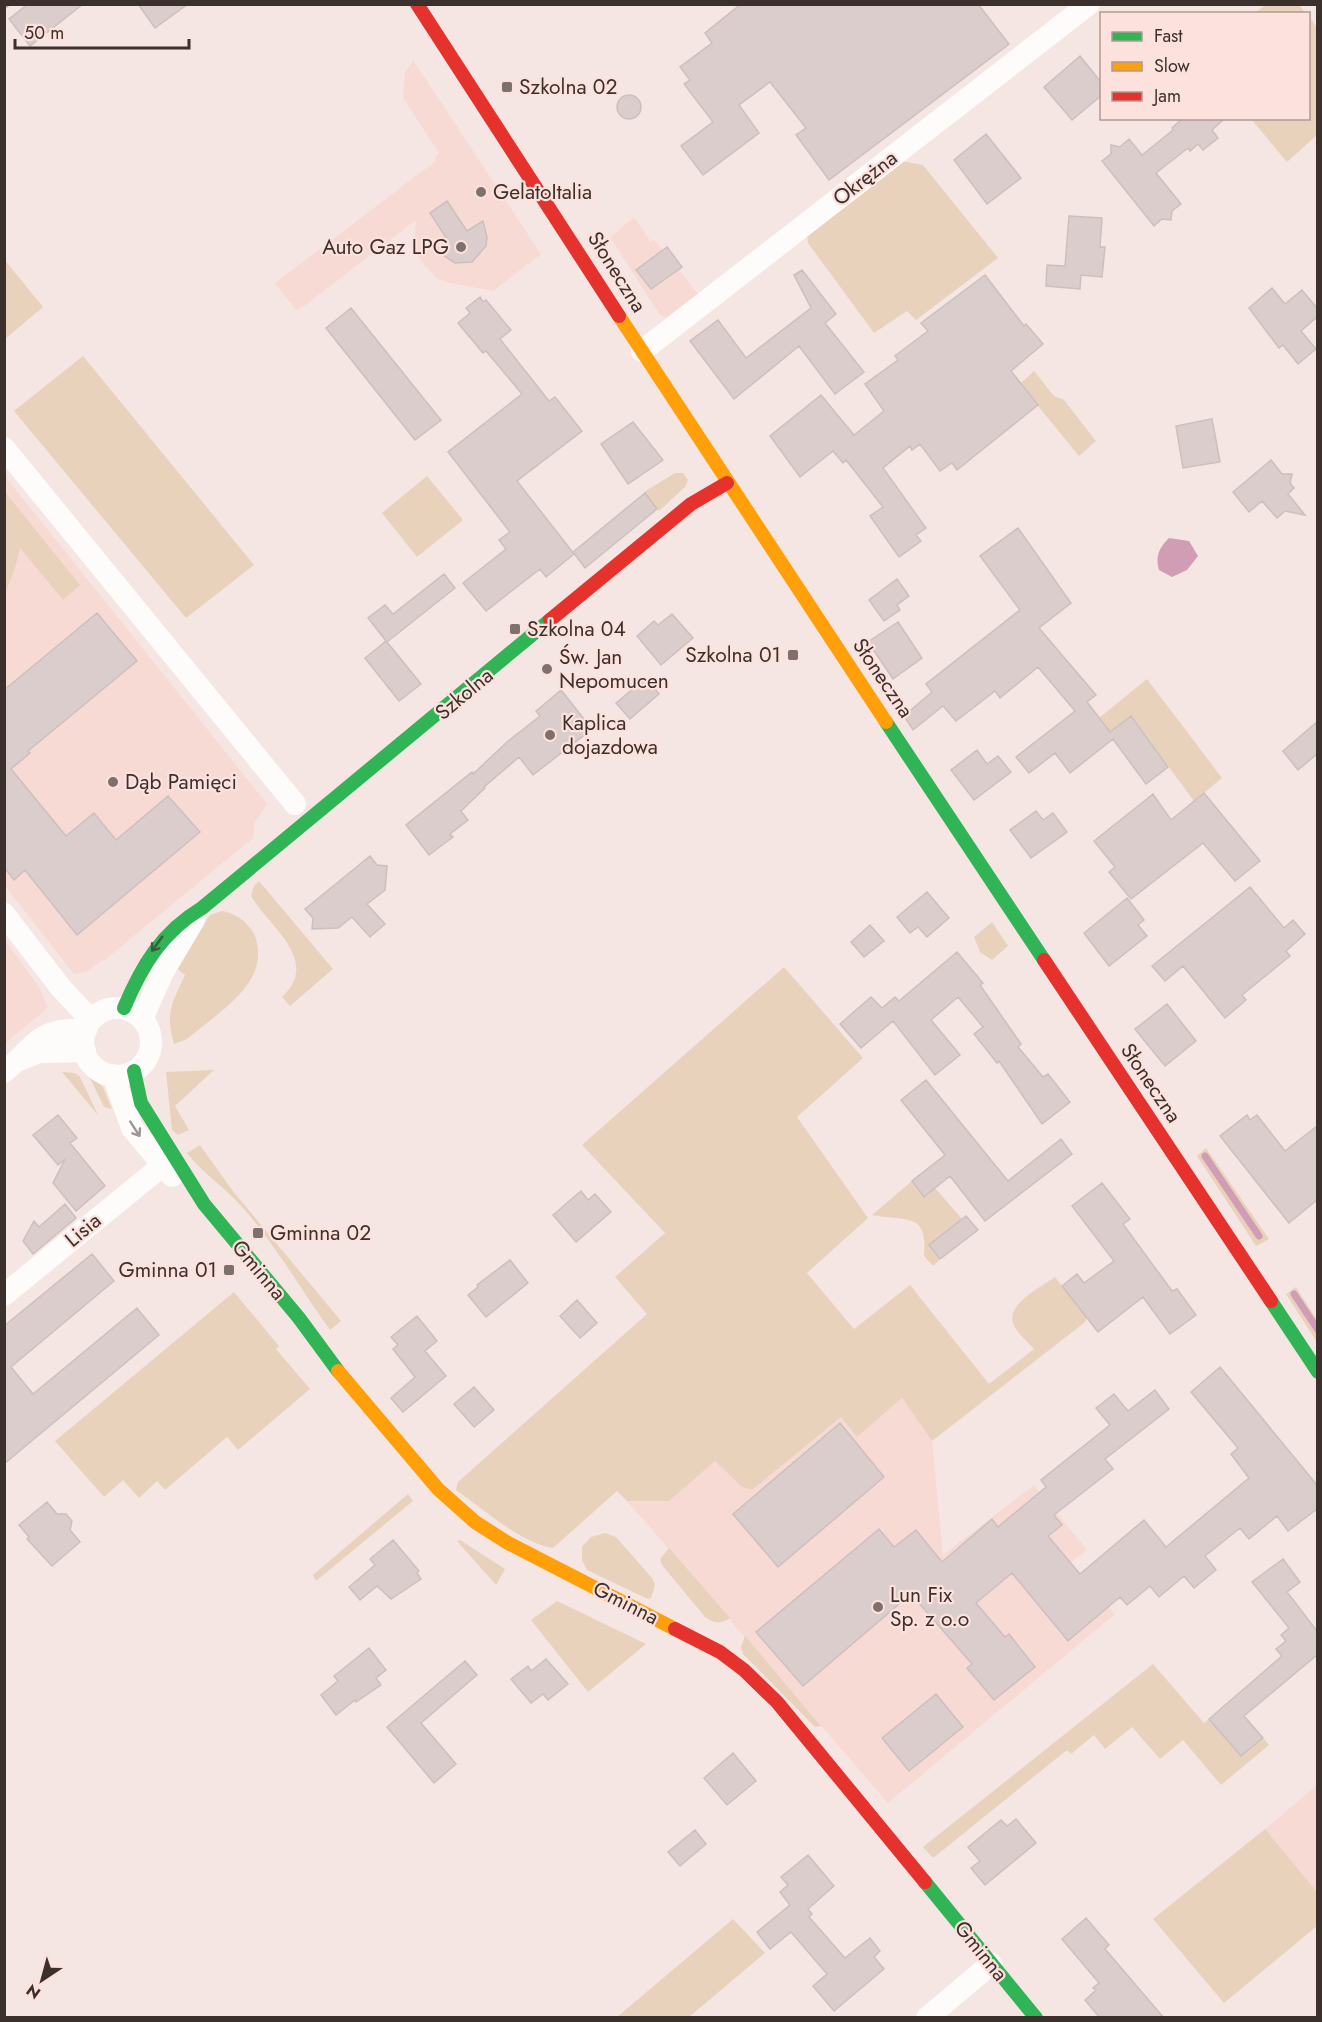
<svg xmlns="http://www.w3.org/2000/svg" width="1322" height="2022" font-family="Jost,sans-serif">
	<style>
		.built { fill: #f8dad4 }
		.green { fill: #e8d2bc }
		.water { fill: #d19db5 }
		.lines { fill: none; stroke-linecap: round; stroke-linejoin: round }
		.stream { stroke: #d19db5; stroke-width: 7 }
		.building { fill: #dacdcc; stroke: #ccbfbf; stroke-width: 1.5 }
		.street { stroke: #fefbfb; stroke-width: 22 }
		.fast { stroke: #30b455; stroke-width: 14 }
		.slow { stroke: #ff9f0a; stroke-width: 14 }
		.jam { stroke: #e5322d; stroke-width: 14 }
		.oneway { stroke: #385e3b }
		.oneway2 { stroke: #9d9694 }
		.poi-dot { fill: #7d706d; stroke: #fce1dc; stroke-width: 2 }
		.labels { text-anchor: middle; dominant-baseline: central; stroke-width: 4.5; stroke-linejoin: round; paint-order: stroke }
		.poi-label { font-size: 21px; fill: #3c302d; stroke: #fce1dc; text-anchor: start }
		.street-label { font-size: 21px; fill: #3c302d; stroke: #fce1dc }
	</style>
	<rect width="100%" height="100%" fill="#f5e6e3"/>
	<path class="built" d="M413,60L541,254L493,291L445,282L435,277L419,258L414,243L416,220L307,304L296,310L275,283L437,160L435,157L439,153L403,98L405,73Z
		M634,217L651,242L654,240L663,250L699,295L669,318L660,315L610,237Z
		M4,475L267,804L255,822L253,838L107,958L85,972L74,974L5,886Z
		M5,940L39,987L48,1008L5,1043Z
		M902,1398L932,1441L943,1555L1034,1485L1087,1550L1070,1563L1115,1614L888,1803L627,1501H669L715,1460L742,1487L752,1490L841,1416L857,1437Z
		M1317,1785V1892L1265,1829Z"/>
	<path class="green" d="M1265,5H1299L1306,13H1255Z
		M1309,16L1317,28V135L1287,162L1251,119L1308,118Z
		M901,161L923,165L998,258L916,320L907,311L874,333L808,243L807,234Z
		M4,259L43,307L5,339H4Z
		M83,356L254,565L186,618L14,411Z
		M1034,371L1054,396L1064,400L1096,441L1079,456L1020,384Z
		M675,473H683L688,480L685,487L659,511L644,492Z
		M427,476L463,520L417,557L382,513Z
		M5,492L80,585L63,600L20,548L15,568L5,594Z
		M1147,679L1222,778L1194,801L1132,717L1110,732L1099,718Z
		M259,881L333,969L290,1006L282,997C321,960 270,928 251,896L254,886Z
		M222,911C235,913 248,922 254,934C274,982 217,1013 187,1039L174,1044C165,1011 172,1004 185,975L176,968L210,915Z
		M992,922L1008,946L992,960L980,952L974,937Z
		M784,967L863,1058L797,1117L868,1218L807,1273L854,1329L910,1285L989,1384L1034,1349C1027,1341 1017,1334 1013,1323C1006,1304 1043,1286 1055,1277L1087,1318L1084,1323L932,1441L902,1398L857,1437L841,1417L752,1490L742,1487L715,1461L669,1501H627L617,1491L553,1548C522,1544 482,1508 456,1490L458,1482L647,1314L615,1277L665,1233L582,1145Z
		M214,1070L175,1106L189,1130L178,1135L172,1130L166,1072Z
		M62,1072L75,1073L80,1077L98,1115Z
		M88,1074L103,1087L112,1109L104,1107Z
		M200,1145L232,1190L341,1321L330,1330C301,1290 277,1247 244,1209C226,1188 204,1175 187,1153Z
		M1206,1148L1269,1239L1256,1246L1197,1156Z
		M912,1181L924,1197L935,1188L962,1219L929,1245L940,1259L933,1266L924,1256C928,1211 907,1222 872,1215Z
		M1296,1287L1317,1320V1342L1286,1294Z
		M234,1292L279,1346L276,1349L310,1389L238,1450L227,1437L165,1490L157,1481L139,1498L123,1480L104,1497L55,1441Z
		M408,1494L413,1501L316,1581L313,1575Z
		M605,1533L616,1537L652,1578L655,1585L651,1598L648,1599L587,1570L582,1560V1547L591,1537Z
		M460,1540L505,1569L496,1585L457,1541Z
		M669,1548L730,1618C721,1624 714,1624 705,1617L662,1565L660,1559Z
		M557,1601L646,1644L588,1692L531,1620Z
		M745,1636L821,1726L815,1727L743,1654L741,1647Z
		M1153,1664L1204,1723L1209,1719L1241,1756L1263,1738L1269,1745L1221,1785L1183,1740L1160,1759L1132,1727L1105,1749L1094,1735L1071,1754L1067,1750L933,1858L923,1847Z
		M1265,1829L1317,1892V1926L1224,2003L1153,1919Z
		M733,1919L765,1953L689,2017H617Z"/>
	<path class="water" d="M1169,538L1189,541L1198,556L1187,570L1172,577L1159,570C1155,556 1159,548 1169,538Z"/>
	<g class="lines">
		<path class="stream" d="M4,5L6,4
			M1205,1156L1259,1236
			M1294,1294L1318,1330"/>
	</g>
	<path class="building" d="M28,4H83L30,46L9,19Z
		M138,4H188L155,28Z
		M741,4H978L1009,44L829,180L796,135L806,128L770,82L739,105L759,133L703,175L681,146L713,122L684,84L690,80L680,67L712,43L705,33Z
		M1080,56L1101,82V96L1072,120L1044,87Z
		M617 107a12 12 0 1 1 24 0a12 12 0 1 1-24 0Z
		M1183,118H1225L1212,130L1218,138L1203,150L1198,144L1190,151L1188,148L1156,173L1181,204L1172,211L1171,220L1162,219L1154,226L1102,161L1111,154V145L1120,147L1129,139L1142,155L1173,130L1172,128Z
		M986,134L1021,178L987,204L954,160Z
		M447,201L467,231L483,221L487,237L486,246L472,262L455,263L435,250L449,242L430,213Z
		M1069,216L1102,218L1100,247H1105L1102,277L1081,275L1080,289L1046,286L1047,265L1065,266Z
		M667,247L682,267L651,289L636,270Z
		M802,270L836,314L825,323L864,372L835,394L799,346L734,399L690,341L718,320L746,358L811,308L794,275Z
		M985,275L1024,326L1026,324L1043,344L1011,371L1038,405L957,470L952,463L940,471L920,444L912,450L910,446L883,468L926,528L916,535L921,541L899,557L870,516L883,507L846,460L843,463L833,451L800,477L770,436L821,395L854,435L884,411L865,384L898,360L895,356L928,331L921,323Z
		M1272,288L1285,304L1302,290L1317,308V317L1301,331L1316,349L1298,364L1283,345L1279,348L1249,308Z
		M480,297L483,302L486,300L511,330L500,339L549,401L555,397L582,431L517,481L574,554L546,577L540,569L486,611L463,583L506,549L499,540L510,532L448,452L522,394L486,351L483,353L458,323L470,313L466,308Z
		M351,308L441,420L415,440L326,328Z
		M1212,419L1220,462L1183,468L1176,426Z
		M633,422L663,460L628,484L601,444Z
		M1271,460L1282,474H1292L1290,483L1294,488L1288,494L1305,515L1285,511L1277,518L1262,501L1249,512L1233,492Z
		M645,493L657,509L585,568L573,552Z
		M1018,528L1071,603L1039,628L1096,695L1087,702L1110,732L1131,716L1168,767L1146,784L1113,739L1070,773L1055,753L1029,773L1016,757L1075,711L1038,667L1000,698L995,691L956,721L943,706L913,730L904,716L932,692L926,684L1020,610L980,556Z
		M444,574L455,588L387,642L421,684L399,701L365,658L386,641L368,618L385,605L393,614Z
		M897,579L909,596L897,605L900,610L884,621L869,600Z
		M97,613L137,661L28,751L30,753L11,769L66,836L94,813L116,840L168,796L200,832L77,935L25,870L14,880L4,867V690Z
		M672,614L693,638L661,665L637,636L654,621L658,625Z
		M898,622L922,658L893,679L868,642Z
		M646,678L659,694L630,719L616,703Z
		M561,690L592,729L533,775L519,757L484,787L485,788L461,811L468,820L450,834L453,837L429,855L406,825L472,772L473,774L507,742L540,716L536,711Z
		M1317,722V754L1298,770L1283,751Z
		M977,750L987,764L998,756L1011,772L974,800L951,770Z
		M1204,793L1260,861L1235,881L1203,843L1131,899L1109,872L1115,867L1094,841L1153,794L1171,820Z
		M1036,811L1043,820L1053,813L1067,832L1031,858L1010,830Z
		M370,856L377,865L387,866L385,890L367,904L385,924L370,937L352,917L338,928L312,929L313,918L305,909Z
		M1250,887L1284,928L1293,920L1305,934L1286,951L1290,956L1242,995L1246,1000L1225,1018L1183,966L1165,981L1152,966Z
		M927,892L949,918L927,937L918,927L910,933L897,917Z
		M1127,898L1144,920L1138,925L1147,936L1109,966L1084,933Z
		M870,925L884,941L864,957L851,942Z
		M957,952L983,983L980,985L1021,1044L1018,1047L1043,1077L1048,1074L1070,1102L1042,1124L999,1061L997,1063L974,1034L983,1027L958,997L931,1020L960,1055L935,1075L893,1021L861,1048L840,1024L871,997L882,1008L895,997L899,1001Z
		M1167,1004L1196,1041L1165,1066L1135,1029Z
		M926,1080L1008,1181L1061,1139L1072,1154L985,1221L950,1176L924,1197L912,1181L945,1155L901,1100Z
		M58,1115L77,1138L70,1143L105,1186L76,1211L53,1183L65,1159L58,1165L33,1135Z
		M1247,1115L1250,1120L1257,1115L1285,1151L1317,1126V1200L1289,1223L1220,1136Z
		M1102,1183L1130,1219L1123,1224L1172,1291L1177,1289L1196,1315L1170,1334L1143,1297L1098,1332L1062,1286L1077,1274L1084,1283L1114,1261L1072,1206Z
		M581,1191L588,1200L595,1194L611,1212L576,1242L553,1215Z
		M65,1204L76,1218L33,1254L23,1241L34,1221L39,1227Z
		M966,1216L978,1230L940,1259L929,1245Z
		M92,1254L114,1281L11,1367L33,1394L137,1308L159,1335L4,1464V1326Z
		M510,1260L528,1283L486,1317L468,1295L478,1287L477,1285Z
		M577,1300L597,1323L580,1338L560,1316Z
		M417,1316L437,1341L425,1351L446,1376L403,1412L391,1398L415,1377L393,1349L398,1345L391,1337Z
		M1220,1367L1317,1485V1509L1288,1531L1277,1516L1249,1539L1240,1528L1205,1556L1216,1570L1194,1588L1184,1576L1159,1597L1150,1586L1127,1605L1120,1597L1068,1641L1012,1573L976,1603L1005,1637L1009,1634L1035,1667L994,1700L967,1668L972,1664L911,1594L803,1686L756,1632L879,1529L894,1547L916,1530L942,1562L992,1519L998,1527L1046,1487L1041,1480L1110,1425L1096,1408L1114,1394L1128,1411L1155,1390L1169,1409L1105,1459L1113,1469L1054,1515L1062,1525L1048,1536L1080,1574L1144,1520L1166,1547L1249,1478L1231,1454L1238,1448L1191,1392Z
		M474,1387L494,1410L474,1427L454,1404Z
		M840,1423L884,1477L778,1567L733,1514Z
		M47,1502L57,1514H66L72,1521L70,1530L80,1542L52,1566L27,1539L29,1537L19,1525Z
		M393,1540L419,1571L417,1573L421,1579L391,1599L377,1586L360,1600L349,1587L375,1565L370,1559Z
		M1283,1559L1300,1582L1287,1592L1317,1631V1655L1244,1716L1263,1738L1241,1756L1209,1719L1282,1656L1276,1649L1286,1641L1281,1635L1289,1628L1252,1582Z
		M369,1648L386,1670L376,1678L381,1685L356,1702L355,1700L336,1715L321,1695L338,1681L334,1676Z
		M546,1659L568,1684L548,1700L543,1694L531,1703L511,1679L528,1666L531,1671Z
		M465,1661L477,1675L421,1723L456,1764L434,1783L387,1727Z
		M936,1694L963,1727L909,1771L882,1738Z
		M733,1753L756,1781L727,1805L704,1778Z
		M1016,1819L1036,1843L985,1885L971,1868L980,1861L968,1847L1001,1820L1007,1826Z
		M695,1830L706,1844L680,1866L668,1852Z
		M808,1855L834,1886L808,1909L812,1914L809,1917L845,1958L870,1938L880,1951L874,1957L884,1969L834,2011L813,1986L827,1974L791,1932L770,1949L757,1932L790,1905L780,1892L788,1885L781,1877Z
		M1086,1918L1109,1945L1105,1949L1164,2018H1100L1085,2000L1096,1990L1093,1988L1099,1983L1062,1939Z"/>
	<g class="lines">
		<path class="street" d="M642,351L1089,4
			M4,448L295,804
			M4,914L61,988L91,1020
			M83 1042a34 34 0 1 1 68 0a34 34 0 1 1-68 0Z
			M142,1019L162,974L194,920
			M22,1059L39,1052L85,1051
			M4,1072C37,1045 38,1027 86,1030
			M113,1075L132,1128L172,1176
			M4,1295L162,1166
			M927,2018L991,1964"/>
		<path class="fast" d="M886,722L1044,960
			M124,1008C142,965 162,932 202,908L550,620
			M134,1071L141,1103L204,1204L299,1318L338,1371
			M1271,1301L1318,1372
			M925,1882L1036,2018"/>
		<path class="slow" d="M619,316L886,722
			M338,1371L438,1489L475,1522L508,1543L675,1629"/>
		<path class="jam" d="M417,4L619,316
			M550,620L691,504L727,483
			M1044,960L1271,1301
			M675,1629L720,1652L744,1670L777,1702L925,1882"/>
	</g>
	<defs><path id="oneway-shaft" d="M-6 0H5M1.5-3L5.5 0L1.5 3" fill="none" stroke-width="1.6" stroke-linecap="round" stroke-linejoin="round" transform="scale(1.5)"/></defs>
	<use class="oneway" href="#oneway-shaft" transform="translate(157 944) rotate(126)"/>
	<use class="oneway2" href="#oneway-shaft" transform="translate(135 1129) rotate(57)"/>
	<g class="poi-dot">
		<rect x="501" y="81" width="12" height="12" rx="3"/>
		<circle cx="481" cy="192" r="6"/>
		<circle cx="461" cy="247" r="6"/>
		<rect x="509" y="623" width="12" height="12" rx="3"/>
		<rect x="787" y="649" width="12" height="12" rx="3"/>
		<circle cx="547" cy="669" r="6"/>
		<circle cx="550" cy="735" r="6"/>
		<circle cx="113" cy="782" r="6"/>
		<rect x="252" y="1227" width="12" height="12" rx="3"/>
		<rect x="223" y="1264" width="12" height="12" rx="3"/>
		<circle cx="878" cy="1607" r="6"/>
	</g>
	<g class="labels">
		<g class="poi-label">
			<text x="519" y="87">Szkolna 02</text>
			<text x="493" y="192">GelatoItalia</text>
			<text x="449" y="247" text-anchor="end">Auto Gaz LPG</text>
			<text x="527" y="629">Szkolna 04</text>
			<text x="781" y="655" text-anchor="end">Szkolna 01</text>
			<text x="559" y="657">Św. Jan<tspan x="559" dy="24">Nepomucen</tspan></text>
			<text x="562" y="723">Kaplica<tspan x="562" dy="24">dojazdowa</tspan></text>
			<text x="125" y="782">Dąb Pamięci</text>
			<text x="270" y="1233">Gminna 02</text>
			<text x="217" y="1270" text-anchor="end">Gminna 01</text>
			<text x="890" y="1595">Lun Fix<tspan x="890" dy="24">Sp. z o.o</tspan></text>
		</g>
		<g class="street-label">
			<text transform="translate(865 178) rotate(-38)">Okrężna</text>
			<text transform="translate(617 272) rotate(58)">Słoneczna</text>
			<text transform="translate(883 678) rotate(56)">Słoneczna</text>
			<text transform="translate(464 694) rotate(-40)">Szkolna</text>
			<text transform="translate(1151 1083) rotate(56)">Słoneczna</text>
			<text transform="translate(83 1230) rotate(-40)">Lisia</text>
			<text transform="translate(259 1270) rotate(50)">Gminna</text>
			<text transform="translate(626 1603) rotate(27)">Gminna</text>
			<text transform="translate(981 1951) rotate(51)">Gminna</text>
		</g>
	</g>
	<rect width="1322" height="2022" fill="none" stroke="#3c302d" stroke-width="12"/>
	<rect x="1100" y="12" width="210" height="108" fill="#fce1dc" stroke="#af9a96" stroke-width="1.5"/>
	<rect x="1112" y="32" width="30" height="9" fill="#30b455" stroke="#af9a96" stroke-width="1.5"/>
	<text x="1154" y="42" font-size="18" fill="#3c302d">Fast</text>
	<rect x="1112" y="62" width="30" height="9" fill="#ff9f0a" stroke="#af9a96" stroke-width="1.5"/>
	<text x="1154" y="72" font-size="18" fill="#3c302d">Slow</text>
	<rect x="1112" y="92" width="30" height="9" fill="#e5322d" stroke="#af9a96" stroke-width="1.5"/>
	<text x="1154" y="102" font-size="18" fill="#3c302d">Jam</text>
	<g transform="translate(42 1980) rotate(216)" stroke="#fce1dc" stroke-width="4.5" paint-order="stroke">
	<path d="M0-4.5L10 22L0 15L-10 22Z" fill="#3c302d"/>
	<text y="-9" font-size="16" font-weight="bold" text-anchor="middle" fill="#3c302d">N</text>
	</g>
	<path d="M15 39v9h174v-9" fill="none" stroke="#3c302d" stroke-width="3"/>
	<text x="24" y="39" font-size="18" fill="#3c302d" stroke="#fce1dc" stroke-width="4.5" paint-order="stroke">50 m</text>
</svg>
